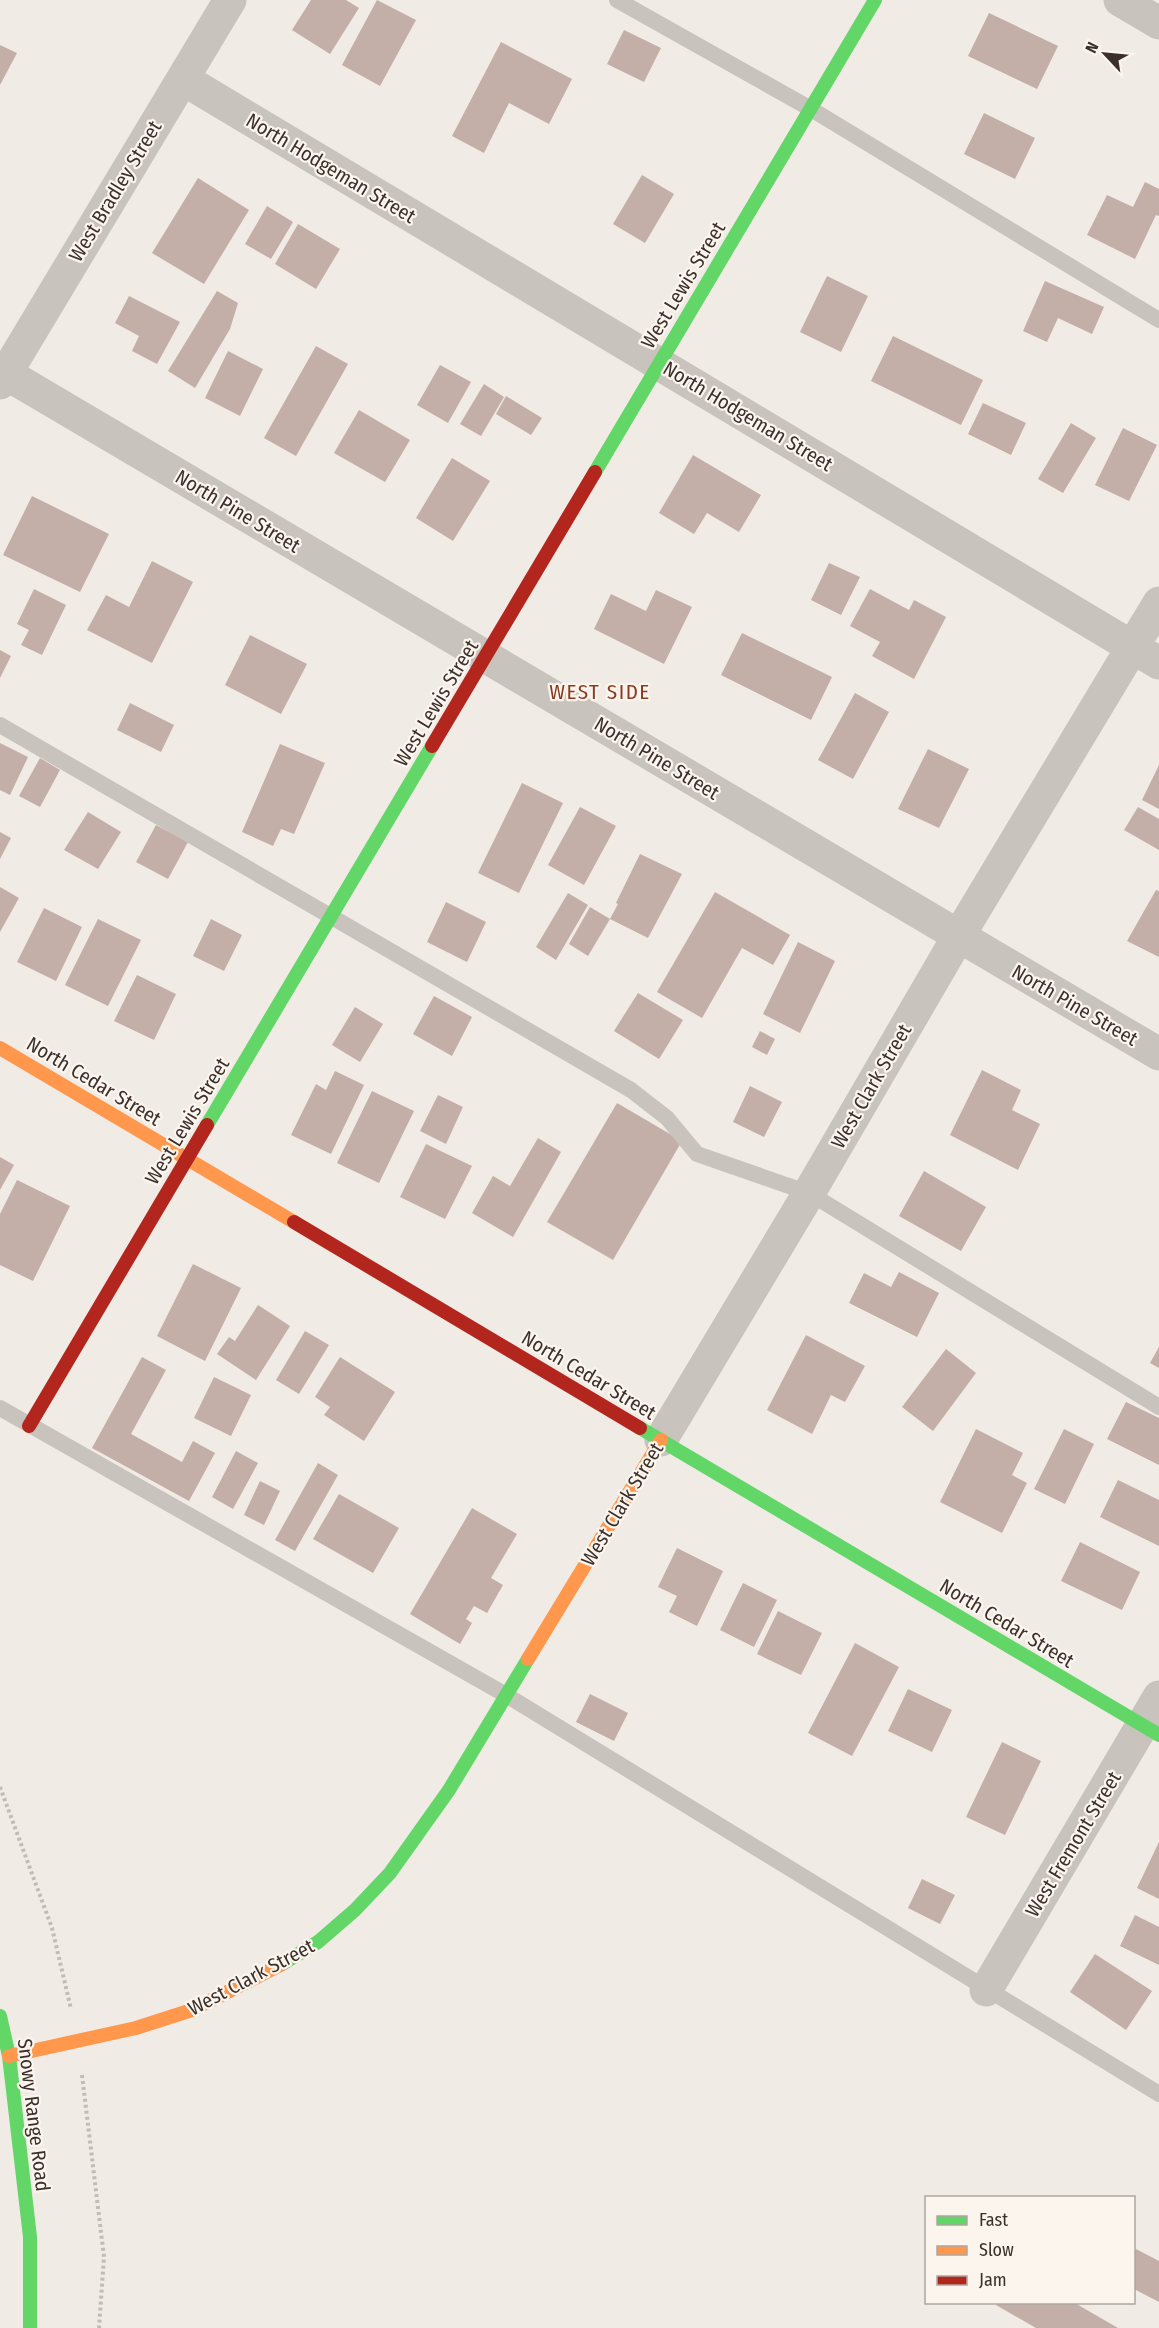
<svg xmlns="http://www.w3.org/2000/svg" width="1159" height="2328" font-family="'Fira Sans Condensed',sans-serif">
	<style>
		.building { fill: #c3afa7 }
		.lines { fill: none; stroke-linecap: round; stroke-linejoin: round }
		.path { stroke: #c2bbb6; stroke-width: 4; stroke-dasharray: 3 3; stroke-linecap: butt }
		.lane { stroke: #c9c3be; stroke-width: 16 }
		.street { stroke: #c9c3be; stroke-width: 33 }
		.fast { stroke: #63d668; stroke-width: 14 }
		.slow { stroke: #ff974d; stroke-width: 14 }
		.jam { stroke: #b3261e; stroke-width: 14 }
		.labels { text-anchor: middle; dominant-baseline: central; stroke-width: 4.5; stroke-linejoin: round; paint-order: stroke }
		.street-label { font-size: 20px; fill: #3b302b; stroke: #fbf5ee }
		.neighbourhood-label { font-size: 21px; letter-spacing: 1.5px; fill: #8c3b22; stroke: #fbf5ee }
	</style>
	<rect width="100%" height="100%" fill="#f0ebe5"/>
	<path class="building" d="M311,0H346L359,8L330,54L292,30Z
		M377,0L416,20L380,86L342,65Z
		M989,13L1058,46L1037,89L968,56Z
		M624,30L661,48L644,82L607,64Z
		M501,42L572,79L549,124L509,103L484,153L452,136Z
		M0,45L17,53L0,85Z
		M984,113L1035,138L1015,179L964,154Z
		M642,175L674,194L645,243L613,224Z
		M198,178L249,210L204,284L152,253Z
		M1145,182L1159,189V216L1156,215L1135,259L1087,235L1107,195L1133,207Z
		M267,206L293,222L271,259L245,244Z
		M298,224L340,249L316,289L275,264Z
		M827,276L868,296L841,352L800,332Z
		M1045,281L1104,307L1092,334L1058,318L1047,342L1023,331Z
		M217,291L238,303L230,329L195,388L168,371Z
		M129,296L180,322L157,364L132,351L139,336L115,323Z
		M893,336L983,380L961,425L871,381Z
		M316,346L348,364L296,456L264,438Z
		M228,351L263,369L240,416L205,398Z
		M440,365L471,382L448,423L417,405Z
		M484,384L504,397L481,436L460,424Z
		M506,396L542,418L531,435L496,414Z
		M983,403L1026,423L1011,455L968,434Z
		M359,410L410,440L385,482L334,453Z
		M1071,423L1096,438L1063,493L1038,479Z
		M1123,428L1157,445L1129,501L1095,485Z
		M693,455L761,495L739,532L707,513L694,534L659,513Z
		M452,458L490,481L453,541L416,518Z
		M32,496L109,534L80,592L3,555Z
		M152,561L193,582L152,663L87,630L106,595L129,607Z
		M829,563L860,577L841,615L811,600Z
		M34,589L66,605L42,655L21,645L29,630L17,624Z
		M870,589L909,610L914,600L946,617L914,679L872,656L880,642L850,626Z
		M656,590L692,607L664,664L594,629L611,594L646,611Z
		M742,633L832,677L811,720L721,675Z
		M250,635L307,664L281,714L225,685Z
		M0,650L11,656L0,678Z
		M855,693L889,712L853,779L818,760Z
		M130,703L174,725L161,752L117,730Z
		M0,743L28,757L10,795L0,790Z
		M280,744L325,763L294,834L281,829L273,846L242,832Z
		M928,749L969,769L939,828L898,809Z
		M40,758L60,770L40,807L19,796Z
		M1159,765V809L1142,800Z
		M522,783L563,803L519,893L478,873Z
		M580,807L616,826L584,885L548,865Z
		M1138,807L1159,819V850L1124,830Z
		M88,812L121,832L98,869L64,850Z
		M156,825L188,842L168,879L136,862Z
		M0,832L11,838L0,859Z
		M640,854L682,874L648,938L610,919L618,904L616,903Z
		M0,887L19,898L0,932Z
		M1156,890L1159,891V957L1127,941Z
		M715,892L790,935L773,965L742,948L702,1018L657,992Z
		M568,893L588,905L556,960L536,947Z
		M446,902L486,922L467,962L427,942Z
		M590,907L610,919L588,956L569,944Z
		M44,908L82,927L56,981L17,962Z
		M98,919L141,940L108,1006L65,985Z
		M211,919L242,935L224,971L193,956Z
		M798,942L835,961L800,1033L763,1014Z
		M137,975L176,994L154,1040L114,1021Z
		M638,993L683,1020L659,1059L614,1031Z
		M434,996L472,1017L452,1056L413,1034Z
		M355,1007L383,1024L360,1062L332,1045Z
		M760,1031L775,1039L767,1055L752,1047Z
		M982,1070L1021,1090L1012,1110L1040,1124L1018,1170L950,1135Z
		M335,1071L364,1085L331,1154L291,1135L316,1084L326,1090Z
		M750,1086L782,1102L764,1137L733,1122Z
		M372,1091L414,1111L379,1183L337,1163Z
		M438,1095L463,1107L446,1144L420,1131Z
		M617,1103L682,1141L613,1260L547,1222Z
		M538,1138L561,1152L513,1237L472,1213L493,1176L510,1186Z
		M426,1144L472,1166L445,1219L400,1197Z
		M0,1157L14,1165L0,1190Z
		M924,1171L986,1207L961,1251L899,1216Z
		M17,1180L70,1206L33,1281L0,1265V1214Z
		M193,1264L241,1288L205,1361L157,1336Z
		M899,1272L939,1293L917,1337L849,1303L864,1273L891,1287Z
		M258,1305L290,1326L256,1380L217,1354L229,1337L235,1341Z
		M305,1331L329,1345L299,1394L276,1380Z
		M806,1335L865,1366L845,1402L831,1395L812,1434L767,1410Z
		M1159,1347V1368L1150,1363Z
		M946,1349L976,1373L933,1431L902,1407Z
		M142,1357L166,1370L131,1434L182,1462L193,1441L215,1453L189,1501L92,1448Z
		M340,1357L395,1392L364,1441L324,1415L330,1407L315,1397Z
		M214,1377L251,1395L231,1436L194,1418Z
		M1126,1402L1159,1418V1465L1107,1439Z
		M976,1429L1023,1453L1012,1475L1027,1483L1002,1533L940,1502Z
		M1064,1429L1094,1444L1065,1504L1034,1489Z
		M236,1451L258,1463L233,1509L212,1497Z
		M318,1463L338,1475L295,1551L275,1540Z
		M1118,1480L1159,1500V1546L1100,1517Z
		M260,1481L280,1491L264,1525L244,1515Z
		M339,1494L399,1528L373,1573L313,1539Z
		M472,1508L517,1534L491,1578L503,1585L487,1613L474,1606L466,1619L472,1623L460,1644L410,1614Z
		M1080,1542L1140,1572L1122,1610L1061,1581Z
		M677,1548L723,1571L697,1626L669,1612L677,1596L658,1587Z
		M743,1583L777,1600L754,1647L720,1630Z
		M778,1611L822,1633L801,1675L757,1654Z
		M855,1643L899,1667L852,1756L808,1733Z
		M908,1689L952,1710L932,1752L888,1731Z
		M590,1694L628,1713L614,1741L576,1722Z
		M1002,1742L1041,1761L1005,1835L966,1817Z
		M1159,1842V1899L1137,1888Z
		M922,1879L955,1895L940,1924L908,1908Z
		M1135,1915L1159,1927V1965L1120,1946Z
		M1095,1954L1152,1991L1126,2030L1070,1992Z
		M1134,2248L1159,2261V2302L1134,2289Z
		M998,2302H1073L1118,2328H1036L996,2305Z"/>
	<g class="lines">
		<path class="path" d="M0,1787L52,1928L71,2009
			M82,2075L104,2257L99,2328"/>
		<path class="lane" d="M617,0L811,109L1159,320
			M0,725L631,1090L667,1118L697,1154L809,1193L1159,1407
			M0,1408L506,1695L1159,2094"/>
		<path class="street" d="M1120,0L1159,23
			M183,79L1159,663
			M0,370L1159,1054
			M0,383L230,0
			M661,1440L809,1193L958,937L1159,603
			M986,1990L1159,1697"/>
		<path class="fast" d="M595,472L875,0
			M207,1125L432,746
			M640,1428L1159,1735
			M282,1964L318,1942L355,1910L390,1873L449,1790L528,1659
			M0,2016L9,2056L30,2237V2328"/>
		<path class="slow" d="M0,1048L294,1222
			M528,1659L661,1440
			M9,2056L136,2028L192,2010L282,1964"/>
		<path class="jam" d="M432,746L595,472
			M294,1222L640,1428
			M29,1426L207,1125"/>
	</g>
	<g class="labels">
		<g class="street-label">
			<text transform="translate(331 168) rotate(31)">North Hodgeman Street</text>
			<text transform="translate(115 191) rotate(-59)">West Bradley Street</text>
			<text transform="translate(683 285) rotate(-59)">West Lewis Street</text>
			<text transform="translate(748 416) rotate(31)">North Hodgeman Street</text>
			<text transform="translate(238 511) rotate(31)">North Pine Street</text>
			<text transform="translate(436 703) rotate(-59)">West Lewis Street</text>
			<text transform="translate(657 758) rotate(31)">North Pine Street</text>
			<text transform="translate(1075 1005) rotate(30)">North Pine Street</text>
			<text transform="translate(94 1081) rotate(31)">North Cedar Street</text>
			<text transform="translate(871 1086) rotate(-60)">West Clark Street</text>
			<text transform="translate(187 1121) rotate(-59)">West Lewis Street</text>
			<text transform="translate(589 1375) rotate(31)">North Cedar Street</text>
			<text transform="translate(622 1504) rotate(-59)">West Clark Street</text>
			<text transform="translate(1007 1623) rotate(31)">North Cedar Street</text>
			<text transform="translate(1073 1844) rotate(-59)">West Fremont Street</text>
			<text transform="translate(251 1977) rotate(-28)">West Clark Street</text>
			<text transform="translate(34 2115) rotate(83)">Snowy Range Road</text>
		</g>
		<g class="neighbourhood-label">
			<text x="600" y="692">WEST SIDE</text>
		</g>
	</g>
	<rect x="925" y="2196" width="210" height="108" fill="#fbf5ee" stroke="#aea6a0" stroke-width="1.5"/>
	<rect x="937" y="2216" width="30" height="9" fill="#63d668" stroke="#aea6a0" stroke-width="1.5"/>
	<text x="979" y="2226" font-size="18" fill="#3b302b">Fast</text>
	<rect x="937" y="2246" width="30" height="9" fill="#ff974d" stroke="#aea6a0" stroke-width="1.5"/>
	<text x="979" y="2256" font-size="18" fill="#3b302b">Slow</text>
	<rect x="937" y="2276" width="30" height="9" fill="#b3261e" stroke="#aea6a0" stroke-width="1.5"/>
	<text x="979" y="2286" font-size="18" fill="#3b302b">Jam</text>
	<g transform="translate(1105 54) rotate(296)" stroke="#fbf5ee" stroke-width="4.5" paint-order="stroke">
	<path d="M0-4.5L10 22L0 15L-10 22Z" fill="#3b302b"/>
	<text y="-9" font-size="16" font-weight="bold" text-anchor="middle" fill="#3b302b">N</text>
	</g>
</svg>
